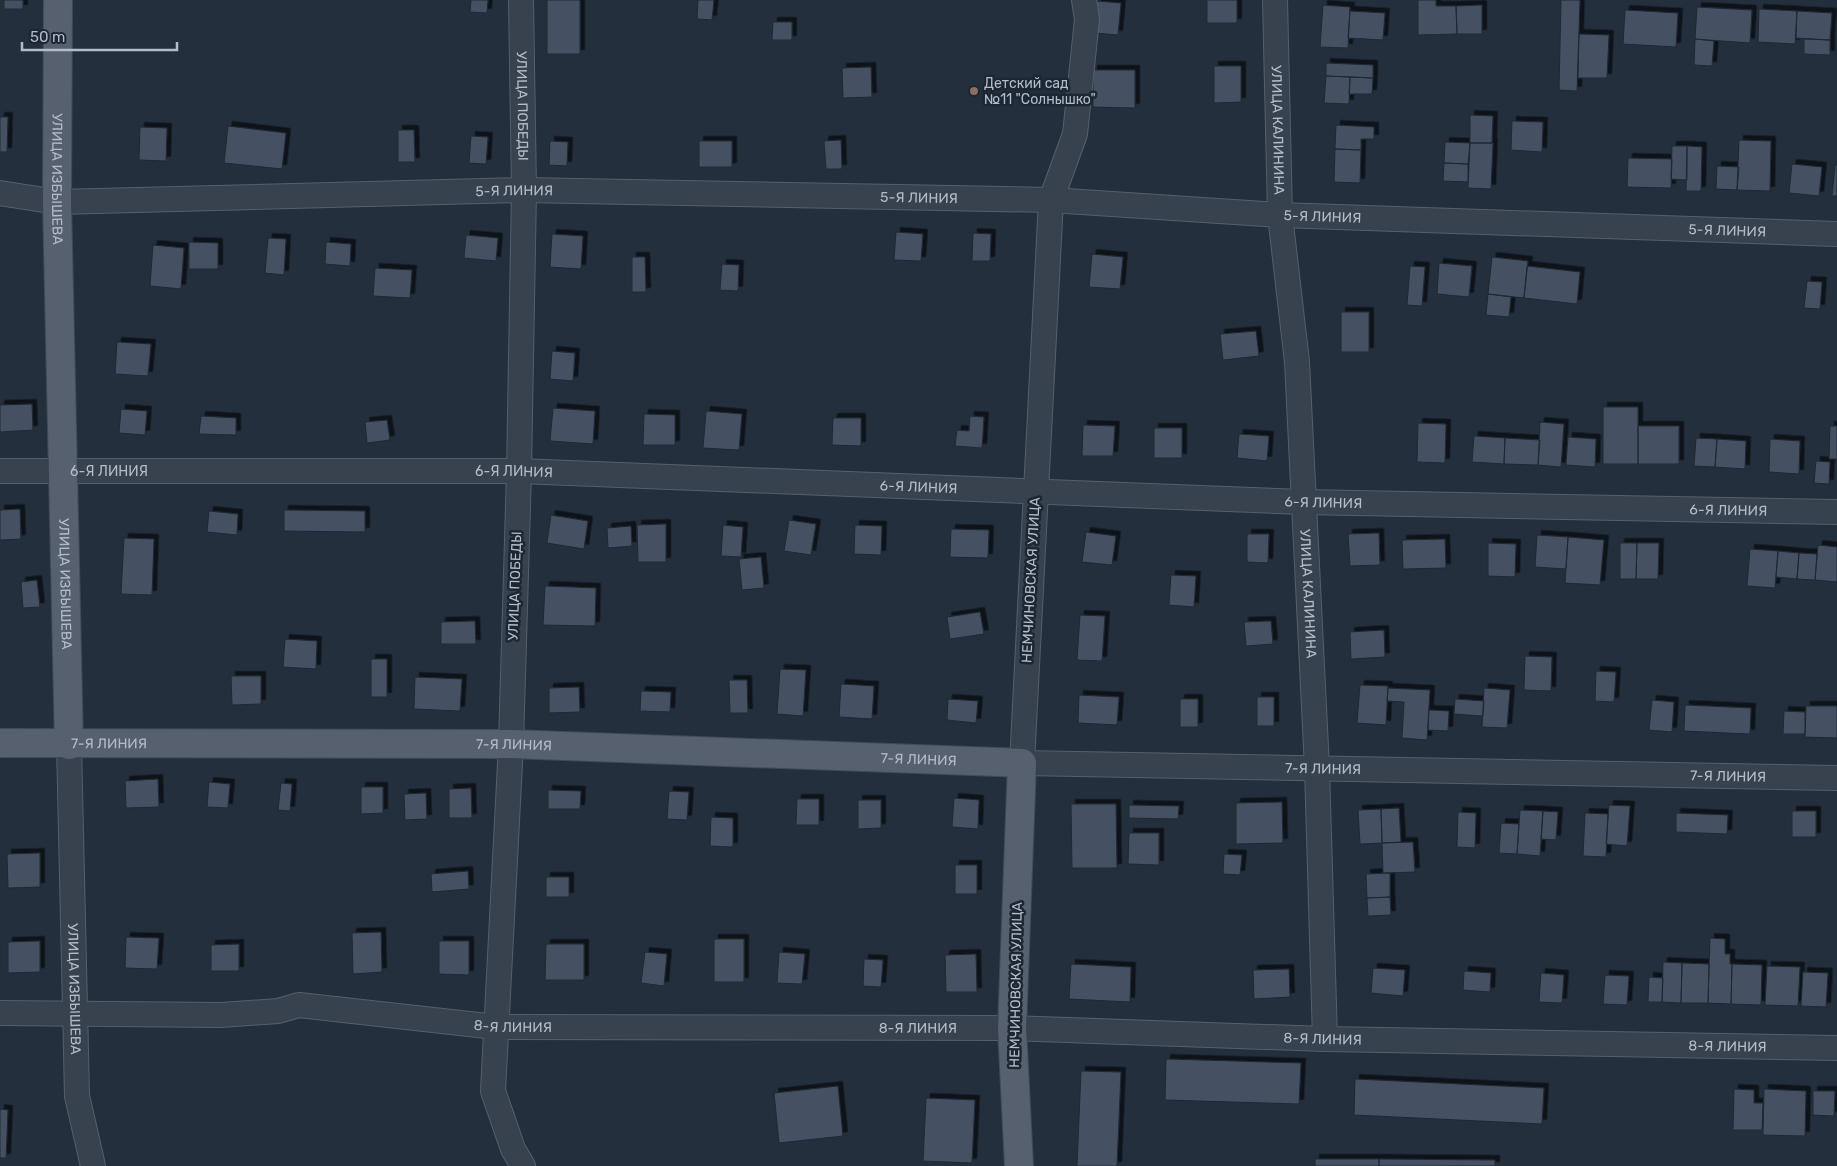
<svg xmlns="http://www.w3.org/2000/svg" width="1837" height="1166" font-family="Rubik,sans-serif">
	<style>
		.building { fill: #455162; stroke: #1f2835; filter: url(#shadow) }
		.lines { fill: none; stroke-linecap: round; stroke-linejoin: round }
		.minor-casing { stroke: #565f6c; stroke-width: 26 }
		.major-casing { stroke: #414a57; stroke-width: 30 }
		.minor { stroke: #38414e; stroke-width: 24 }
		.major { stroke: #56606e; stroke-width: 28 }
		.education-dot { fill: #8d6e63; stroke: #1d2633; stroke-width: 2 }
		.labels { text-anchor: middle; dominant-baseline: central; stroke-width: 5; stroke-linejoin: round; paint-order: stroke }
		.poi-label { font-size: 14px; fill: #b4bcc9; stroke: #1d2633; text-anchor: start }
		.street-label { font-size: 14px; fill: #b4bcc9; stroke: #1d2633 }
	</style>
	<defs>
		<filter id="shadow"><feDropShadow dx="4.5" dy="-4.5" stdDeviation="0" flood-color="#0009"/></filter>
	</defs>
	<rect width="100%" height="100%" fill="#242f3e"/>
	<path class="building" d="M4,0H23V9H4Z
		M471,0H488L487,13L470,12Z
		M547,0H580V54H547Z
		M698,0H714L712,20L697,19Z
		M1207,0H1237V23H1207Z
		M1418,0H1436V6H1456L1457,34L1418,35Z
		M1561,0H1580L1577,91L1559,90Z
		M1097,1L1121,3L1118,35L1094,33Z
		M1323,5L1350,7L1348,48L1320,47Z
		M1482,5V34H1457L1456,6Z
		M1697,7L1752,10L1750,43L1695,39Z
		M1759,9L1797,11L1795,44L1758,42Z
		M1625,10L1678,13L1676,47L1623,44Z
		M1350,11L1385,13L1383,40L1348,38Z
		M1797,11L1832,13L1830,40L1796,38Z
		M773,22H792V40H772Z
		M1579,34L1609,35L1607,78H1578Z
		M1695,39L1714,41L1712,66L1694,65Z
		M1804,39L1830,40V55L1804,54Z
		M1326,63L1373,65V78L1326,76Z
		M1214,66H1241V102L1214,103Z
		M871,67L872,97L843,98L842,68Z
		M1093,70H1135V108L1093,107Z
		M1326,76L1350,77L1349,104L1324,103Z
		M1350,77L1373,78L1372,94H1349Z
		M1470,115L1493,116L1492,143H1470Z
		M0,117H8L7,152H0Z
		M1512,121L1543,122L1542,152L1511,150Z
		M1336,125L1374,127V139H1361V150L1335,149Z
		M228,126L286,133L282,169L224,163Z
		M140,127L167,128L166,161L139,160Z
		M398,130H414L415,162H398Z
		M471,136L488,137L486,164L469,163Z
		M841,140L842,169H826L824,141Z
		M1739,140L1771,141L1770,191L1737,190Z
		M550,141L568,142L567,166L549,165Z
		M699,141H732V167H699Z
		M1445,142L1470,143L1468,164L1444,163Z
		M1470,143H1493L1491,189L1468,188Z
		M1672,146H1687V180L1671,179Z
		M1687,146L1702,147L1701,191H1686Z
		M1335,149L1361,150L1360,183L1334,182Z
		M1628,158L1672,159L1671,188L1627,187Z
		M1444,163L1468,164V182L1443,181Z
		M1792,164L1822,167L1819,196L1789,193Z
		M1835,165H1837V196H1832Z
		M1717,166L1739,167L1737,190L1716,189Z
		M896,232L923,234L921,261L894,260Z
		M973,233L991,234L990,261H972Z
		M552,234L583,236L581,269L550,267Z
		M466,235L498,238L496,261L464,258Z
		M268,238L286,239L284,275L265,273Z
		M189,242L218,243V269H189Z
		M326,242L351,244L350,266L325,264Z
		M153,245L184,248L181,289L150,286Z
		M1092,254L1123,257L1120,289L1089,287Z
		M632,257H645L646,292H632Z
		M1492,257L1528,261L1524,298L1488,294Z
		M1439,263L1472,266L1469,297L1437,294Z
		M722,264L739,265L738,291L720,290Z
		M1410,266L1425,267L1422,306L1407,305Z
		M1527,266L1580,272L1577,304L1524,298Z
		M375,268L412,270L410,298L373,296Z
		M1807,281L1822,282L1820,309L1804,308Z
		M1488,294L1511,297L1509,317L1486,315Z
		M1341,312H1369V352H1341Z
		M1256,331L1259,356L1223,360L1220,334Z
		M117,342L151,344L148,376L115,374Z
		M552,351L575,353L573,381L550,379Z
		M32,404L33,430L0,432V405Z
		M1603,407H1638V464H1603Z
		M553,408L595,411L593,444L550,441Z
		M121,409L147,411L145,435L119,433Z
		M706,411L742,414L739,450L703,448Z
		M644,414L675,415V445H643Z
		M201,416L236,418V435L199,434Z
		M970,416L984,417L982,448L955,446L957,430L969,431Z
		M833,418H861V446L832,445Z
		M387,420L390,440L367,443L365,422Z
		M1540,422L1564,424L1561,467L1538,465Z
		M1418,423L1446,424L1445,463L1417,462Z
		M1083,425L1115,426L1113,456H1082Z
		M1638,426H1679V464H1638Z
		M1830,426H1837V459H1829Z
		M1154,428H1182V458H1154Z
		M1239,434L1269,436L1267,461L1237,458Z
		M1474,436L1505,438L1504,464L1472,462Z
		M1568,437L1596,439L1595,467L1566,465Z
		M1505,438L1540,440L1538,465L1504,464Z
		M1696,438L1717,439L1715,467L1694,466Z
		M1717,439L1746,441L1745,469L1715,467Z
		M1770,439L1800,441L1799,474L1769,472Z
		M1816,461L1830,462L1829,484L1814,483Z
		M20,509L21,539L0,540V510Z
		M284,510L365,511V532L284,531Z
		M209,511L238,514L237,535L207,532Z
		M551,515L588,521L584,549L547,543Z
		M789,520L816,524L811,555L784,551Z
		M666,524V562H638L637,525Z
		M723,525L743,527L741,557L721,556Z
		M855,525L882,526L881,555L854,554Z
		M631,526L632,546L608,548L607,528Z
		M951,529L989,530L988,558L950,557Z
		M1086,532L1116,536L1112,565L1082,562Z
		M1379,533L1380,565L1350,566L1348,534Z
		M1247,534H1269L1268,563L1247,562Z
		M1537,535L1568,537L1566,569L1535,567Z
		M1568,537L1604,540L1600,585L1565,583Z
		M124,538L154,539L152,595L121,594Z
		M1445,539L1446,568L1403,569L1402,540Z
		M1488,543L1516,544L1515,577L1488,576Z
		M1620,543H1637L1636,579H1620Z
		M1637,543H1659L1658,579H1636Z
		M1818,545L1837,547V582L1815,580Z
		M1750,549L1778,551L1775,588L1747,586Z
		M1778,551L1799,553L1797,579L1776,577Z
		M1799,553L1817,554L1815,580L1797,579Z
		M761,557L764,588L742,590L739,559Z
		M1171,575L1196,576L1194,607L1169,605Z
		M37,580L40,607L23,608L21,582Z
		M545,586L596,588L595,626L543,625Z
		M980,612L984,634L950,639L947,617Z
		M1080,615L1105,616L1102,661L1077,660Z
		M475,621L476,644H441V622Z
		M1271,621L1273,644L1246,646L1244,622Z
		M1384,630L1385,657L1351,659L1350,632Z
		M285,639L317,641L316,669L283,667Z
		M1525,656L1552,657L1551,691L1524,690Z
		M371,659H387V697H371Z
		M780,669L806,670L803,716L777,714Z
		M1596,671L1616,672L1614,702L1595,701Z
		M231,676H261V704L232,705Z
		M415,677L462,679L460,711L414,709Z
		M729,680H747L748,713H730Z
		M841,684L874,686L872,719L839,717Z
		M1360,685L1388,686L1386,725L1357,723Z
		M579,687L580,712L549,713V688Z
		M1388,688L1430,690L1427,740L1402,738L1404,702L1387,701Z
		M1484,688L1510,690L1507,728L1482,727Z
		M641,691L671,692L670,712L640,711Z
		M1079,695L1119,697L1117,725L1078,723Z
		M1257,697H1274V726H1257Z
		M948,699L978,701L976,723L947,720Z
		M1180,699H1198V727H1180Z
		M1455,699L1484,701L1483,716L1454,714Z
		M1652,700L1674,702L1672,732L1649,730Z
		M1685,705L1751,708L1750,734L1684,731Z
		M1806,706H1837V738L1805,737Z
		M1429,710L1449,711L1448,731L1428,730Z
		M1784,711L1805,712V734H1783Z
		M158,779L159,807L126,808L125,781Z
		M209,782L230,784L228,808L207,807Z
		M281,783L292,784L290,811L278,810Z
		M361,787H383V813L361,814Z
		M471,788L472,818H449V789Z
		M548,790L581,791L580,809H548Z
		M669,791L689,792L687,820L667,819Z
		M426,793L427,819L405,820L404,794Z
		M954,798L979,800L978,829L952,827Z
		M797,799H819V825H796Z
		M858,800H881V828L858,829Z
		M1282,802L1283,843L1236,844V803Z
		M1071,804H1116L1117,868H1072Z
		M1129,805L1179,806L1178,819L1129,818Z
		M1609,805L1630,806L1627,846L1606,844Z
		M1399,808L1401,842L1382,843L1381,809Z
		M1381,809L1382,843L1360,844L1358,810Z
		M1520,810L1543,811L1540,856L1517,854Z
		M1543,811L1558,812L1556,840L1541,839Z
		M1792,811H1816V837H1792Z
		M1458,812L1476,813L1475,848L1457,847Z
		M1585,813L1608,814L1606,857L1583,856Z
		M1676,813L1728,815L1727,834L1676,832Z
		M711,817L733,818V847L710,846Z
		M1501,823L1519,824L1517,854L1499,853Z
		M1129,833H1159V865L1128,864Z
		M1413,842L1415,872L1383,873L1382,843Z
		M40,853V887L8,888L7,854Z
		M1224,854L1242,855L1240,875L1223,874Z
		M955,865H977V894H955Z
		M468,871L469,889L432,892L431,874Z
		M1390,873V897L1367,898L1366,874Z
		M546,877H569V897H546Z
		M1390,897L1391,915L1368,916L1367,898Z
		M381,932L382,972L353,974L352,933Z
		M126,937L159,938L157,969L125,968Z
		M1710,938L1725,939V954H1730V964H1732L1731,1004L1708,1003Z
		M714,939H744V982H714Z
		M40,941V972L8,973V942Z
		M439,941H469V975L439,974Z
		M239,944V971H211V945Z
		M546,944H584V980H545Z
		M645,952L667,954L664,986L641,983Z
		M779,952L805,954L802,984L777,983Z
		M976,954L977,992H946L945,955Z
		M864,959L883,960L881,987L863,986Z
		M1663,962L1682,963L1681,1003L1662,1002Z
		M1682,963L1709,964L1708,1003H1681Z
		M1071,964L1131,967L1130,1002L1069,999Z
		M1732,964L1762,965L1761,1005L1731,1004Z
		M1767,966L1800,967L1798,1006L1765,1005Z
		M1373,968L1405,970L1403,996L1371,993Z
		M1289,969L1290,997L1254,999L1253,970Z
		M1464,971L1491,973L1490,992L1463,990Z
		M1803,972L1828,973L1826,1007L1801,1006Z
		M1541,973L1564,975L1562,1003L1539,1002Z
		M1605,975L1629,976L1627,1005L1603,1004Z
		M1649,977L1663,978L1662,1002H1648Z
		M1166,1059L1301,1063L1299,1104L1165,1100Z
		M1081,1071L1121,1072L1117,1166H1077Z
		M1355,1079L1544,1088L1542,1124L1354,1115Z
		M838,1086L843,1136L779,1143L774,1093Z
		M1734,1089L1754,1090V1103H1763L1762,1130H1733Z
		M1764,1089L1806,1091L1805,1136L1763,1135Z
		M1813,1091H1835L1834,1116L1813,1115Z
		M926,1098L975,1100L972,1163L923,1161Z
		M0,1109L8,1110L6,1158H0Z
		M1315,1159H1379V1166H1315Z
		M1379,1159L1495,1160V1166H1379Z"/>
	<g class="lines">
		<defs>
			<g id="minor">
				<path id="s1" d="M521,0L524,190L519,471L511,744L493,1091L513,1149L523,1166"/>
				<path id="s2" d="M1084,0L1087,19L1075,134L1051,200L1022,763L1837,778"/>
				<path id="s3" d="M1275,0L1280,215L1297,362L1317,768L1325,1039"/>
				<path id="s4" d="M0,193L57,202L524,190L1051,200L1280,215L1837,234"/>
				<path id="s5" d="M0,471H519L1303,502L1837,512"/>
				<path id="s6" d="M69,745L77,1096L93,1166"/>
				<path id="s7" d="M0,1013L221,1015L278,1011L299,1005L496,1027L1012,1028L1325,1039L1837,1048"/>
			</g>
			<g id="major">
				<path id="s8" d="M58,0L57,202L69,745"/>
				<path id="s9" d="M0,743L511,744L1022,763L1012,1028L1019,1166"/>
			</g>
		</defs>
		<use href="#minor" class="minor-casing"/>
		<use href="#major" class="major-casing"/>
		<use href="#minor" class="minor"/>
		<use href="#major" class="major"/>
	</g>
	<circle class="education-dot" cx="974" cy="91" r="5"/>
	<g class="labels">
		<g class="poi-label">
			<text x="984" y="83">Детский сад<tspan x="984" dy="16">№11 "Солнышко"</tspan></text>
		</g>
		<g class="street-label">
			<text stroke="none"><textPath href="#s1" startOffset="106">УЛИЦА ПОБЕДЫ</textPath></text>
			<text stroke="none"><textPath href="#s3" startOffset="130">УЛИЦА КАЛИНИНА</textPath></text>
			<text stroke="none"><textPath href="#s8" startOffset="179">УЛИЦА ИЗБЫШЕВА</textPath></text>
			<text stroke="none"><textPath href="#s4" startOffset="515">5-Я ЛИНИЯ</textPath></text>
			<text stroke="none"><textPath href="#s4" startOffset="920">5-Я ЛИНИЯ</textPath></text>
			<text stroke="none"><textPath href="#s4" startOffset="1324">5-Я ЛИНИЯ</textPath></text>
			<text stroke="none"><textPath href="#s4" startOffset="1729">5-Я ЛИНИЯ</textPath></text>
			<text stroke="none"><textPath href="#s5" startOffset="109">6-Я ЛИНИЯ</textPath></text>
			<text stroke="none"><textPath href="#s5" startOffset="514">6-Я ЛИНИЯ</textPath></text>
			<text stroke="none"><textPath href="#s5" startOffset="919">6-Я ЛИНИЯ</textPath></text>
			<text stroke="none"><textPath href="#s5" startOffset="1324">6-Я ЛИНИЯ</textPath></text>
			<text stroke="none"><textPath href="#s5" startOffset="1729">6-Я ЛИНИЯ</textPath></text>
			<text transform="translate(1031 580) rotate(-87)">НЕМЧИНОВСКАЯ УЛИЦА</text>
			<text stroke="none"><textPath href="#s8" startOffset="584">УЛИЦА ИЗБЫШЕВА</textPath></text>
			<text transform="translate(515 586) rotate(-88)">УЛИЦА ПОБЕДЫ</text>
			<text stroke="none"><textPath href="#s3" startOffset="595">УЛИЦА КАЛИНИНА</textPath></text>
			<text stroke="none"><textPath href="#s9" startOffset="109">7-Я ЛИНИЯ</textPath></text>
			<text stroke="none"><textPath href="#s9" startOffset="514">7-Я ЛИНИЯ</textPath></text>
			<text stroke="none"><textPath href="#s9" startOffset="919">7-Я ЛИНИЯ</textPath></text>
			<text stroke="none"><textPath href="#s2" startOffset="1070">7-Я ЛИНИЯ</textPath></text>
			<text stroke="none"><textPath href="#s2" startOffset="1475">7-Я ЛИНИЯ</textPath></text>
			<text transform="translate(1016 985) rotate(-89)">НЕМЧИНОВСКАЯ УЛИЦА</text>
			<text stroke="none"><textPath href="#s6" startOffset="244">УЛИЦА ИЗБЫШЕВА</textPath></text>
			<text stroke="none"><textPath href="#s7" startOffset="515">8-Я ЛИНИЯ</textPath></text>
			<text stroke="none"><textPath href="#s7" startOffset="920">8-Я ЛИНИЯ</textPath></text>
			<text stroke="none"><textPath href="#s7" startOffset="1325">8-Я ЛИНИЯ</textPath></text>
			<text stroke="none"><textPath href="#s7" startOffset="1730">8-Я ЛИНИЯ</textPath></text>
		</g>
	</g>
	<path d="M22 42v8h155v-8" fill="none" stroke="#b4bcc9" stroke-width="2.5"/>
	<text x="30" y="42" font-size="15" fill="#b4bcc9" stroke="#1d2633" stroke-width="4" paint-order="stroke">50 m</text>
</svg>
